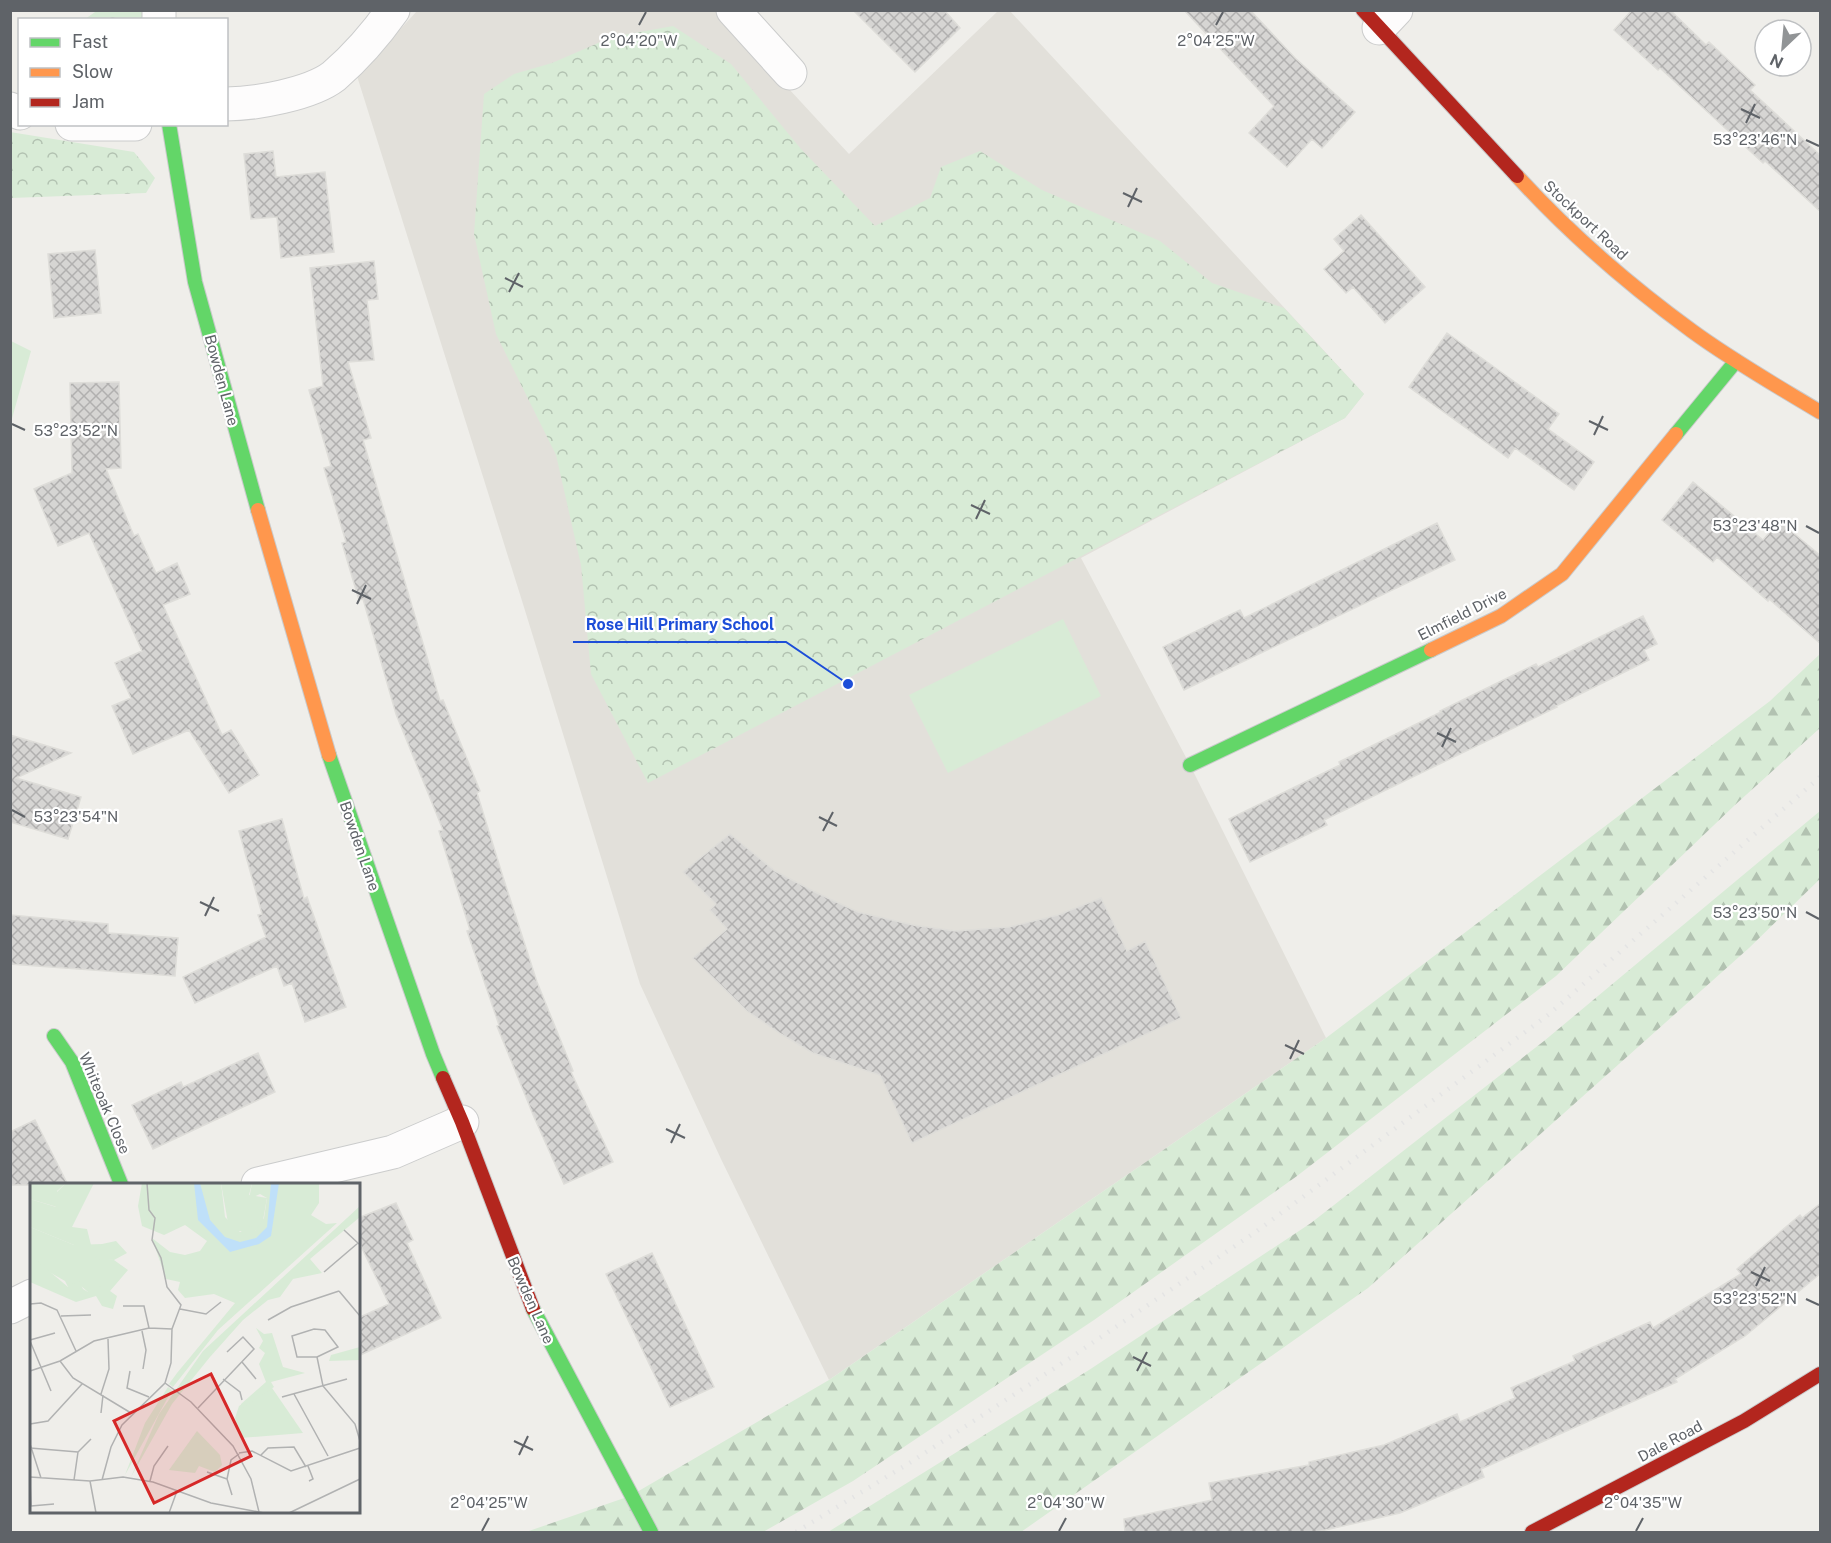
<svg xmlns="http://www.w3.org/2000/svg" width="1831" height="1543" font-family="'Public Sans',sans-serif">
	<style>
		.education { fill: #e2e0da }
		.grass { fill: #d8ebd6 }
		.forest { fill: url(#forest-firs) }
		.park { fill: url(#park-crowns) }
		.building { fill: url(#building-cross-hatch); stroke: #deddd9; stroke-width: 1.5 }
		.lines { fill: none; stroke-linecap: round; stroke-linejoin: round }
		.street-casing { stroke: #cbcccc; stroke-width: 35 }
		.fast-casing { stroke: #cacacb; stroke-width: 16 }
		.slow-casing { stroke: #cacacb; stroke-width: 16 }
		.jam-casing { stroke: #cacacb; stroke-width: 16 }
		.street { stroke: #fdfcfc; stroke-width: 33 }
		.fast { stroke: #63d668; stroke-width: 14 }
		.slow { stroke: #ff974d; stroke-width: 14 }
		.jam { stroke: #b3261e; stroke-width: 14 }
		.rail { stroke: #e4e4e4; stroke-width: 4.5; stroke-dasharray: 1.5 8; stroke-linecap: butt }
		.ticks { fill: none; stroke: #5f6368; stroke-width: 2 }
		.labels { text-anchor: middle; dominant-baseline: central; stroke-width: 4.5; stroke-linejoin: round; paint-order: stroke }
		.street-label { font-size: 15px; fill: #5f6368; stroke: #fff }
		.inset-road { fill: none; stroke: #b1b2b2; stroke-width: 1.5 }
		.view { fill: #d62828; fill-opacity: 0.15; stroke: #d62828; stroke-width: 3 }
		.inset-edge { fill: none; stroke: #5f6368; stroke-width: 3 }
		.ticks-label { font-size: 15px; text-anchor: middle; fill: #5f6368; stroke: #fff; stroke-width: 4.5; stroke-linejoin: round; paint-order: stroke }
		.leader { fill: none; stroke: #1d4ed8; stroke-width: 2 }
		.callout-dot { fill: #1d4ed8; stroke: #fff; stroke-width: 2 }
		.callout-label { font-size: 16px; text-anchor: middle; font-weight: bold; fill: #1d4ed8; stroke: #fff; stroke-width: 4.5; stroke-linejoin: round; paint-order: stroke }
	</style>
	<defs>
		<pattern id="forest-firs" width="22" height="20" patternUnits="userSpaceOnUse" patternTransform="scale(1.5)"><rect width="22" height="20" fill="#d8ebd6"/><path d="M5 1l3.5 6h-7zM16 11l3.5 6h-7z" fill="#b2c2b1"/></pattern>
		<pattern id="park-crowns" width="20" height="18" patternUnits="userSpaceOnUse" patternTransform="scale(1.5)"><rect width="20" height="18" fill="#d8ebd6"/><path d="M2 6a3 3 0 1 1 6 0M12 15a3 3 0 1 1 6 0" fill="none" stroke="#b2c2b1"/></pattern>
		<pattern id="building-cross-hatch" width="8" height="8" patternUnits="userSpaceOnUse" patternTransform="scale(1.5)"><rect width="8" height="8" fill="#d6d5d3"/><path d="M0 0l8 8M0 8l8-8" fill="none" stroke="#b1b0af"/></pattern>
	</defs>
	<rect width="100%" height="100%" fill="#efeeea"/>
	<path class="education" d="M417,11H717L849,154L998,11H1010L1364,394L1345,418L1081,558L1190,765L1326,1038L829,1380L721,1159L640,984L523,604L357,76Z"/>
	<path class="grass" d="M11,341L31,351L11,422Z
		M1063,619L1101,696L948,773L909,695Z"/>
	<path class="forest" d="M1820,654V728L1736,804L1556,976L1297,1176L1094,1320L853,1481L763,1532H526L630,1496L829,1380L1326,1038L1770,701Z
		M1820,811V879L1749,948L1368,1288L1021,1532H828L1089,1370L1311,1223L1544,1041Z"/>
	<path class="park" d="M98,10L142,11V19H85Z
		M673,26L731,64L801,149L875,226L930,198L941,167L980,151L1042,190L1160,241L1212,283L1284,308L1364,394L1345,418L648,783L591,674L581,565L556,455L496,334L474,234L484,94L514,74L552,63L612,37Z
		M10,132L134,152L155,178L146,193L11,198Z"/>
	<path class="building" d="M853,10H944L960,28L915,72Z
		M1184,10H1250L1295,58L1355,112L1322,148L1312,139L1287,167L1249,133L1274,106Z
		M1632,10H1670L1706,45L1709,42L1755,85L1750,90L1821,156V212L1765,161L1763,163L1660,68L1658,70L1614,30Z
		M273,151L276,177L325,172L334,252L281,258L277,217L251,219L244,154Z
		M1361,215L1425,287L1385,323L1353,287L1346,293L1324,269L1344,251L1334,239Z
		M95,250L101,313L54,318L48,254Z
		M374,261L378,299L367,300L374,360L348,362L371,438L363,440L440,701L443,700L480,791L477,793L503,877L537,982L573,1071L571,1072L613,1162L564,1184L534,1117L497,1026L499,1025L467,931L470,930L439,831L443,830L396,714L363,599L359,600L342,543L346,542L324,468L331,466L309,390L323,386L310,268Z
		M1447,333L1559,414L1548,429L1594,462L1574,490L1515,448L1508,458L1409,387Z
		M119,382L121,468L106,469L134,536L138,534L156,573L177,563L190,594L163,605L222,735L231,730L259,775L229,793L189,730L133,754L112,706L131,698L115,663L142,651L89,533L58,546L34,489L72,473L70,383Z
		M1693,482L1763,540L1779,521L1821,556V644L1769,599L1768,601L1717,557L1713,562L1662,520Z
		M1437,523L1455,560L1184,690L1163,647L1240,610L1244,618Z
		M1643,616L1657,644L1644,650L1649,660L1556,706L1557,707L1324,820L1327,825L1250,862L1229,819L1340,765L1339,762L1441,712L1440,711L1536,664L1538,667Z
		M10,735L71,753L16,778L81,797L68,839L10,822Z
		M282,819L304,899L307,897L346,1007L305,1022L292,983L284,986L277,966L195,1003L183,977L266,937L258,915L262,914L239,831Z
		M730,834L775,871L817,893L858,912L913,925L955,931L1009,927L1058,915L1101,898L1127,951L1145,941L1181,1018L912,1143L880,1075L813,1053L781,1034L747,1011L693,958L727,929L710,910L716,904L683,872Z
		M10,915L108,924V933L178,938L175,976L10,964Z
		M258,1053L275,1092L153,1149L132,1105L181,1082L183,1087Z
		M35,1120L68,1185H10V1132Z
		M396,1203L413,1240L407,1243L441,1318L358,1356V1318L389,1304L358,1240V1218Z
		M1821,1203V1273L1745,1336L1675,1379L1677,1382L1481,1469L1484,1477L1400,1513L1312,1533H1125L1124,1519L1212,1500L1209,1483L1309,1465V1462L1384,1445L1457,1414L1460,1422L1515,1398L1511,1388L1575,1361L1573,1356L1650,1322L1653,1328L1741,1274L1737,1269L1800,1215L1802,1218Z
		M652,1253L714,1387L670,1407L606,1274Z"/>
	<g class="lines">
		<defs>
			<path id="street" d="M159,10V20
				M733,10L790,73
				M1379,28L1396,10
				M226,104C255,104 311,94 334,76C356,57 376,34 393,10
				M10,109L20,113
				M72,124H135
				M258,1184L393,1152L462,1122
				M10,1307L32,1296"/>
			<path id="fast" d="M169,124L195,282L258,510
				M1676,434L1736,361
				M329,755L433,1054L443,1078
				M1190,765L1431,650
				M54,1036L72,1062L121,1184
				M533,1309L651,1532"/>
			<path id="slow" d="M1517,176C1569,233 1629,285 1692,331C1733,361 1777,386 1820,412
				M258,510L329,755
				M1431,650L1501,616L1562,574L1676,434"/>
			<path id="jam" d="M1363,10L1517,176
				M443,1078L462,1122L533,1309
				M1532,1532L1744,1421L1820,1374"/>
		</defs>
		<use href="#street" class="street-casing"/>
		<use href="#fast" class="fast-casing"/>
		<use href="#slow" class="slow-casing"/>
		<use href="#jam" class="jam-casing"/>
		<use href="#street" class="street"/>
		<use href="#fast" class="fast"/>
		<use href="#slow" class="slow"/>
		<use href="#jam" class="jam"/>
		<path class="rail" d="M796,1532L911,1462L1073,1356L1257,1231L1548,1015L1820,777"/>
	</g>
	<path class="ticks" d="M639,25L646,12M1216,25L1223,12M1741,109L1760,118M1746,123L1755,104M1806,140L1819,146M1123,193L1142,202M1128,207L1137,188M505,278L523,287M509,292L519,273M1589,421L1608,430M12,424L25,430M1594,435L1603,416M971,505L990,514M976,519L985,500M1806,526L1819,533M352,590L371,599M357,604L366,585M1437,733L1456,742M1442,747L1451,728M12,810L25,817M819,817L837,826M823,831L833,812M200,902L219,911M1806,912L1819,919M205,916L214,897M1285,1045L1304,1054M1290,1059L1299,1040M666,1129L685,1138M671,1143L680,1124M1751,1272L1770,1281M1756,1286L1765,1267M1806,1299L1819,1305M1133,1357L1151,1366M1137,1371L1147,1352M514,1441L533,1450M519,1455L528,1436M482,1531L489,1518M1059,1531L1066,1518M1636,1531L1643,1518"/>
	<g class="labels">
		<g class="street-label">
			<text transform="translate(1586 220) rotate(43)">Stockport Road</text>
			<text transform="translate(222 380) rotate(75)">Bowden Lane</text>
			<text transform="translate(1462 614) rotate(-27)">Elmfield Drive</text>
			<text transform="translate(360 846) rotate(71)">Bowden Lane</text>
			<text transform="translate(105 1103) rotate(67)">Whiteoak Close</text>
			<text transform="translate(531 1300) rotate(66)">Bowden Lane</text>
			<text transform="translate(1670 1441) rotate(-28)">Dale Road</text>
		</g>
	</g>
	<g transform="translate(30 1183)">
		<rect width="330" height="330" fill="#efeeea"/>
		<path d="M0,0H36L27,8V24L0,16ZM191,0H222L219,12L237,15L232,43L225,48H206L198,40ZM0,44L44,62L72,61V75L84,77L98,87L80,108L58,109L50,102L38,104L35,98L0,78ZM240,202L273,250L210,255L205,235L209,223Z" fill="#d8ebd6"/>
		<path d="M36,0H64L42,44L57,46L61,62H44L0,44V16L26,24L20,16ZM112,0H191L195,34L210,49L221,43L225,48L234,35L237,15L230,11L219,16L222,0H289V20L281,32L296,41L307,40L188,147L143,204L139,201L147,190L205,120L184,111L155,115L148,107L150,99L136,96L122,55L140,69L155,72L170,68L177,58L155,42L134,52L112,43L108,23ZM330,23V34L280,76L292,90L263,96L250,114L238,117L213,137L180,174L142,221L101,294L129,231L173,168ZM86,58L97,70L84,77L65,76L72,61ZM6,77L38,104L49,97L53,106L58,109L70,103L80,108L87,113L83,126L72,123L66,113L46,119L0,99V78ZM226,145L234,151L242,150L253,184L275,190L241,199L244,204L211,226V221L236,199L229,181L235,170L229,165L233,158ZM138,204L142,207L95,292L115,240Z" fill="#d8ebd6"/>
		<path d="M167,248L190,272L192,282L185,289L169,283L165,290L139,287Z" fill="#d8ebd6"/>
		<path d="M330,164V177L299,178L301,172Z" fill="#d8ebd6"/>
		<path d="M164,0H170L180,37L195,54L210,59L226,55L237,44L241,0H249L241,53L229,61L200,69L168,37Z" fill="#bfe0f9"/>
		<path class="inset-road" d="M314,47L329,61M294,89L328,60M309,108L330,133M0,121L11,120L27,127L46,168M93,123H114L119,145M150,126L176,131L191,119M31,133L61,132M238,137L261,124L309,108M112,148L116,167L113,186M0,157L25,150M0,158L21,208M287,174L308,164L295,147L284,146L262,153L267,174H287L293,203L325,241L330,258M30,178L43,195L101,230M212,179L226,196M0,188L30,178L64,158L119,145L142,146M100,188L97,205L119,214M193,196L210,209L212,217M135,200L161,219L203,263L221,296L229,329M71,211L79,186L78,156M264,211L298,273M252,214L317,196M168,225L224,166L213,154L197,169M71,230L73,212M0,241L18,238L52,201M0,261L11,295M0,265L48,269M209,270L222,268L261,288L330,265M231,272L238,265L264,264L276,284M278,283L283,296L279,298M177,289L197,296M0,294L60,298L93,294L123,299L181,320L234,330M0,297L1,323M44,297L48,269L61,256M72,297L81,264L92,242L135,200L141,180L142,146L151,122L137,104L131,75L122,57L125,35L119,27L117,0M60,298L66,330M120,298L124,283L138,263M202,312L197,296L201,277L209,271M1,323L24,321M139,330L147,308M259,330L330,296"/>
		<path class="view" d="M181,191L221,273L124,320L84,238Z"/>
		<rect width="330" height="330" class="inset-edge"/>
	</g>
	<g class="ticks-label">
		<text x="1216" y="46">2°04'25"W</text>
		<text x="639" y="46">2°04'20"W</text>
		<text x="1755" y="145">53°23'46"N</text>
		<text x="76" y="436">53°23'52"N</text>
		<text x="1755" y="531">53°23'48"N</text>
		<text x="76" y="822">53°23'54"N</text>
		<text x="1755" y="918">53°23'50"N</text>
		<text x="1755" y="1304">53°23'52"N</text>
		<text x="489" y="1508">2°04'25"W</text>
		<text x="1066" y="1508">2°04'30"W</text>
		<text x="1643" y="1508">2°04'35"W</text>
	</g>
	<path class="leader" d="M848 684L786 642H573"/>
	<circle class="callout-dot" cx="848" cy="684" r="6"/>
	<g class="callout-label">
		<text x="680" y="630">Rose Hill Primary School</text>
	</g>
	<rect width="1831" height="1543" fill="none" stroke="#5f6368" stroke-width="24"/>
	<rect x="18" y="18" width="210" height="108" fill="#ffffff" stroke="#bfc1c3" stroke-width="1.5"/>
	<rect x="30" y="38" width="30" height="9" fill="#63d668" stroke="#bfc1c3" stroke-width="1.5"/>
	<text x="72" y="48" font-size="18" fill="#5f6368">Fast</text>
	<rect x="30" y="68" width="30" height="9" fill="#ff974d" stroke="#bfc1c3" stroke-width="1.5"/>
	<text x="72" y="78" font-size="18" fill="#5f6368">Slow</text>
	<rect x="30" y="98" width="30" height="9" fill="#b3261e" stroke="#bfc1c3" stroke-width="1.5"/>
	<text x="72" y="108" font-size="18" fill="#5f6368">Jam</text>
	<g transform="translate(1783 48) rotate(206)"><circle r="28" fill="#ffffff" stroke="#bfc1c3" stroke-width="1.5"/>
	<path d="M0-4.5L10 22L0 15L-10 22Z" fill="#919496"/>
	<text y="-9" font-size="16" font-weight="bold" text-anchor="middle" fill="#5f6368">N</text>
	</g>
</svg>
